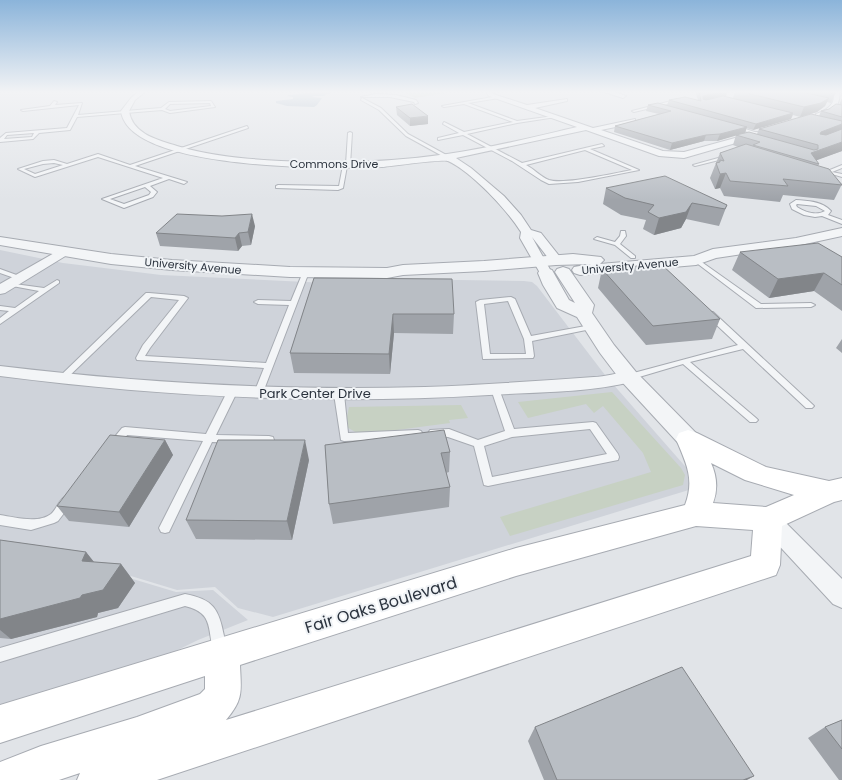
<svg xmlns="http://www.w3.org/2000/svg" width="842" height="780" font-family="Poppins,sans-serif">
	<style>
		.built { fill: #cfd3da }
		.green { fill: #c7d1c3 }
		.water { fill: #9fb4c5 }
		.lines { fill: none; stroke-linecap: round; stroke-linejoin: round }
		.service-casing { stroke: #a7abb2; stroke-width: 2 }
		.minor-casing { stroke: #a7abb2; stroke-width: 2 }
		.tertiary-casing { stroke: #a7abb2; stroke-width: 2 }
		.secondary-casing { stroke: #a7abb2; stroke-width: 2 }
		.service { fill: #f3f5f7; fill-rule: evenodd }
		.minor { fill: #f3f5f7; fill-rule: evenodd }
		.tertiary { fill: #f3f5f7; fill-rule: evenodd }
		.secondary { fill: #fff; fill-rule: evenodd }
		.wall { fill: #9fa3a9 }
		.shaded-wall { fill: #828589 }
		.building { fill: #b9bec4; stroke: #828589 }
		.labels { text-anchor: middle; dominant-baseline: central; stroke-width: 4; stroke-linejoin: round; paint-order: stroke }
		.far-street-label { font-size: 11px; fill: #2b333e; stroke: #f0f3f6 }
		.street-label { font-size: 13px; fill: #2b333e; stroke: #f0f3f6 }
		.near-street-label { font-size: 16px; fill: #2b333e; stroke: #f0f3f6 }
	</style>
	<rect width="100%" height="100%" fill="#e1e4e8"/>
	<path class="built" d="M0,250L63,263L161,275L327,283L458,280L524,281L532,282L537,286L605,375L691,473L692,489L273,617L238,608L215,587L177,590L75,559L0,550Z
		M0,552L73,561L176,592L213,590L248,620L198,640L143,667L0,709Z"/>
	<path class="green" d="M401,91H441L446,93L415,98Z
		M612,392L681,468L685,475L683,485L510,536L500,517L651,472L643,453L603,406L594,413L586,404L528,418L518,402Z
		M461,405L468,418L449,420L450,423L374,433H357L345,426L349,407Z"/>
	<path class="water" d="M327,91L331,92L330,94H326L324,96H314L312,97L322,98L317,105L314,107L287,106L276,103V101L293,99V97L287,96L289,95Z"/>
	<g class="lines">
		<defs>
			<path id="service" d="M376,94L396,95L416,100L418,103L415,104L414,102L390,97H361Z
				M498,96L499,98L468,103L517,121L554,116L556,117L517,123L467,134L522,163L602,144L604,146L590,149L639,170L578,182L549,184L541,180L512,161L463,135L438,140V138L459,133L443,124L444,122L464,132L513,122L464,104L444,107L442,106ZM585,150L632,170C615,173 564,185 549,180C541,177 534,169 526,165Z
				M362,98L381,108L408,134L450,157L446,158L406,136L379,110L361,100Z
				M679,99L680,101L634,112L632,111Z
				M54,101L57,102L55,105L82,103L78,115L161,108L169,102L211,101L215,107L170,113L162,110L77,117L70,130L39,133L33,139L0,142V138L6,133L67,128L79,105L23,111L21,110L50,106ZM210,103L211,106L170,111L165,109L170,104ZM34,133L32,137L4,139L7,135Z
				M247,126L248,128L135,166L187,182L184,184L169,179L150,186L157,192L153,197L124,208L102,199L163,178L98,157L35,177L18,169L43,161L54,160L67,164L98,154L130,165ZM54,163L63,165L35,174L24,169L43,164ZM145,187L151,192L149,195L124,204L110,199Z
				M734,126H736L761,134L758,135L734,128Z
				M350,132L352,133L350,165L347,166L343,188L338,190L276,188V186L278,185L339,186L343,165L346,164L348,133Z
				M729,155L731,157L695,166L693,165Z
				M842,165V168L832,172L842,174V177L825,172Z
				M796,200C808,201 822,201 831,211L828,215L842,220V224L822,216L815,217L804,215L792,209L790,204ZM797,204L816,206L825,211C816,216 805,212 797,207L796,205Z
				M621,231H625L626,236L620,244L635,256V258H631L615,245L594,239L597,237L615,242L620,236Z
				M696,258L761,304L811,303L815,305L811,307L756,308L694,261V259Z
				M0,269L22,277L23,278L20,280L0,273Z
				M306,270L309,272L262,395L259,396L254,393L264,368L137,360L136,358L143,345L179,300L151,297L64,381H58L57,379L146,293H149L184,296L188,298L150,348L145,356L266,363L289,305L258,304L254,302L258,300L291,301L303,272Z
				M57,280L59,281V283L0,324V318L9,311L0,310V306L15,308L39,291L7,285V283L44,288Z
				M511,297L515,299L531,336L591,325L595,327L591,329L532,341L534,356L533,358L483,359L476,302L480,300ZM508,301L524,339L526,354H490L484,304Z
				M707,312H713L812,404L814,406L812,408H806L743,349L690,362L756,418L758,420L756,422H750L683,364L629,380L626,379L625,377L626,375L738,345L707,316Z
				M495,386L499,389L514,429L593,422L596,423L618,454L619,457L618,460L488,486L484,485L474,446L448,437L430,436L428,433L430,430L449,429L478,440L505,431L491,389ZM590,429L607,454L492,477L484,446L512,437Z
				M232,389L237,392L216,435L269,436L273,437L274,440L273,443L269,444L212,442L169,532L165,533L161,532L159,528L203,441L127,435C123,441 118,450 109,448L108,445L122,428L125,427L206,434L227,392Z
				M339,391L344,394L348,433L418,430L421,431L423,434L421,437L418,438L344,441L341,440L334,394Z
				M68,495L72,497L74,500L58,521L54,523L31,530L0,525V515C14,517 38,524 51,514C57,509 59,498 68,495Z
				M185,594C213,599 219,609 224,636C226,643 228,648 225,655L220,657L215,655C206,632 216,613 185,606L0,662V648Z"/>
			<path id="minor" d="M139,91H146L135,100L129,111C132,134 158,140 177,146C210,156 246,159 281,161C337,164 392,162 447,154C491,148 534,137 577,127L489,96L485,91H491L493,94L527,105L567,99V101L535,108L593,128L635,119V123L601,130L663,151L684,152L757,132L761,134L760,136L684,158L659,156L586,130L456,158L471,168L504,196L521,215L531,230L541,233L560,257L562,260L560,263H552L532,237L552,273L551,276H541L540,273L520,238L521,232C507,210 472,172 448,161C444,159 391,166 382,167C335,169 128,171 121,111L131,98Z
				M601,91H612L626,96L623,98Z
				M833,91H839C842,104 830,119 816,118V114C827,110 837,104 833,91Z
				M63,248L67,249L69,252L67,255L5,293L0,294V284Z
				M0,366C141,383 282,391 425,387C481,385 538,381 594,377C607,377 623,370 635,373L637,377L635,381C589,393 536,392 489,395C325,405 162,397 0,376Z
				M768,510L776,513L842,579V608L833,604L760,525L757,519L760,513Z"/>
			<path id="tertiary" d="M842,228V236L796,246L716,258L696,265L580,275L574,273L572,270L574,267L591,264L556,265L484,271L403,275L387,278L290,277L172,270L111,264L0,245V237L111,254L172,260L290,267L387,268L403,265L484,261L573,254L601,257L604,260L600,264L694,256L713,249L796,238Z
				M563,267L569,269L594,305L592,313L614,345L636,372L696,433L700,439L696,445L688,448L680,445L622,382L600,353L577,317L557,308L543,285L538,273L540,270L546,268L552,270L569,300L575,303L555,272L557,269Z"/>
			<path id="secondary" d="M688,430L697,433L766,467L829,481L842,478V500L834,502L782,526L780,565L776,575L157,780H77L80,773L59,780H0V762L41,746L137,717L200,694L205,689V676L0,743V705L516,548L685,505C695,479 686,463 676,439L679,433ZM711,463L745,480L794,495L766,507L713,503C718,490 717,476 711,463ZM696,526L753,530L751,556L226,720C244,699 241,691 240,665L516,576Z"/>
		</defs>
		<use href="#service" class="service-casing"/>
		<use href="#minor" class="minor-casing"/>
		<use href="#tertiary" class="tertiary-casing"/>
		<use href="#secondary" class="secondary-casing"/>
		<use href="#service" class="service"/>
		<use href="#minor" class="minor"/>
		<use href="#tertiary" class="tertiary"/>
		<use href="#secondary" class="secondary"/>
	</g>
	<path class="wall" d="M695,91H727L726,96H724L733,98L735,91H835V94L831,103L827,102L825,106L817,112L800,117L793,115L791,119L753,130L746,128L745,133L757,134L759,129L819,116L821,111L829,109L839,105L842,98V151L816,160L819,164L818,166L842,184L834,200L783,195L780,202L724,196L720,188L715,189L710,178L720,153L738,147L733,145L736,135L717,141H704L670,150L614,132L615,126L659,114L646,111L648,105H667L669,100H698Z
		M840,91H842V97Z
		M396,107L428,124L410,126L397,115Z
		M606,188L727,205L719,226L686,219L681,228L654,235L643,229L646,220L621,215L603,204Z
		M255,226L251,245L242,246L238,251L160,246L156,233Z
		M740,252L842,257V311L814,291L769,298L732,270Z
		M602,269L720,319L712,339L646,345L598,288Z
		M314,278L454,314L453,334L394,333L390,374L294,373L290,353Z
		M842,339V353L836,348Z
		M165,440L173,455L129,527L69,521L57,506Z
		M325,445L450,452L449,472L446,473L450,487L449,507L333,524L329,504Z
		M309,460L292,540L196,539L186,520Z
		M0,540L86,552L94,562L121,564L135,583L118,608L98,613L97,617L11,639L0,638Z
		M842,720V780H839L808,738L825,727Z
		M535,727L747,780H544L528,741Z"/>
	<path class="shaded-wall" d="M724,91H727L726,96L702,102L703,96Z
		M829,98L825,106L817,112L800,117L804,107Z
		M793,113L791,119L753,130L756,124Z
		M428,116V124L410,126V118Z
		M842,124V132L816,142L821,132Z
		M747,127L745,133L717,141L720,134Z
		M706,135L704,141L670,150L672,143Z
		M842,142V151L812,162L811,153Z
		M726,173L720,188L715,189L720,174Z
		M692,203L686,219L681,228L654,235L659,218Z
		M252,214L255,226L251,245L248,232Z
		M239,233L242,246L238,251L235,238Z
		M824,273L814,291L769,298L778,279Z
		M393,314L394,333L390,374L389,354Z
		M165,440L173,455L129,527L119,512Z
		M305,440L309,460L292,540L287,521Z
		M86,552L101,571L82,561Z
		M121,564L135,583L118,608L98,613L97,617L11,639L0,630V619Z
		M754,776L747,780H743Z"/>
	<path class="building" d="M699,91H724L703,96V99L706,100L723,96L793,113L756,124L669,100L685,97L701,101Z
		M738,91H774L775,93L782,91H796L829,98L821,103L804,107Z
		M821,91H835V94Z
		M658,103L747,127L720,134L706,135L672,143L615,126L671,111L648,105Z
		M412,104L428,116L410,118L396,107Z
		M836,104L842,105V117L821,111L829,109Z
		M811,114L842,121V124L821,132L820,134L826,135L842,129V142L811,153L819,164L753,145L760,142L736,135L749,132L814,150L818,149V145L759,129Z
		M746,144L829,169L842,185L783,179L788,186L730,181L726,173L720,174L716,163L720,162V160L724,161L720,153Z
		M665,176L727,205L725,209L692,203L686,212L659,218L648,212L654,205L625,198L606,188Z
		M177,214L222,216L252,214L248,232L239,233L235,238L156,233Z
		M818,243L842,257V285L824,273L778,279L740,252Z
		M661,264L720,319L653,326L602,269Z
		M314,278L452,279L454,314H393L389,354L290,353Z
		M444,430L450,452L441,453L450,487L329,504L325,445Z
		M110,435L165,440L119,512L57,506Z
		M218,440H305L287,521L186,520Z
		M0,540L86,552L82,561L121,564L103,590L82,595L80,598L0,619Z
		M682,667L754,776L743,780H557L535,727Z
		M842,720V749L825,727Z"/>
	<linearGradient id="sky" x2="0" y2="1"><stop stop-color="#8bb4da"/><stop offset="0.46" stop-color="#f2f3f5"/><stop offset="1" stop-color="#f2f3f5" stop-opacity="0"/></linearGradient>
	<rect width="842" height="200" fill="url(#sky)"/>
	<g class="labels">
		<g class="far-street-label">
			<text x="334" y="164">Commons Drive</text>
			<text transform="translate(193 266) rotate(5)">University Avenue</text>
			<text transform="translate(630 266) rotate(-5)">University Avenue</text>
		</g>
		<g class="street-label">
			<text x="315" y="393">Park Center Drive</text>
		</g>
		<g class="near-street-label">
			<text transform="translate(381 605) rotate(-17)">Fair Oaks Boulevard</text>
		</g>
	</g>
</svg>
